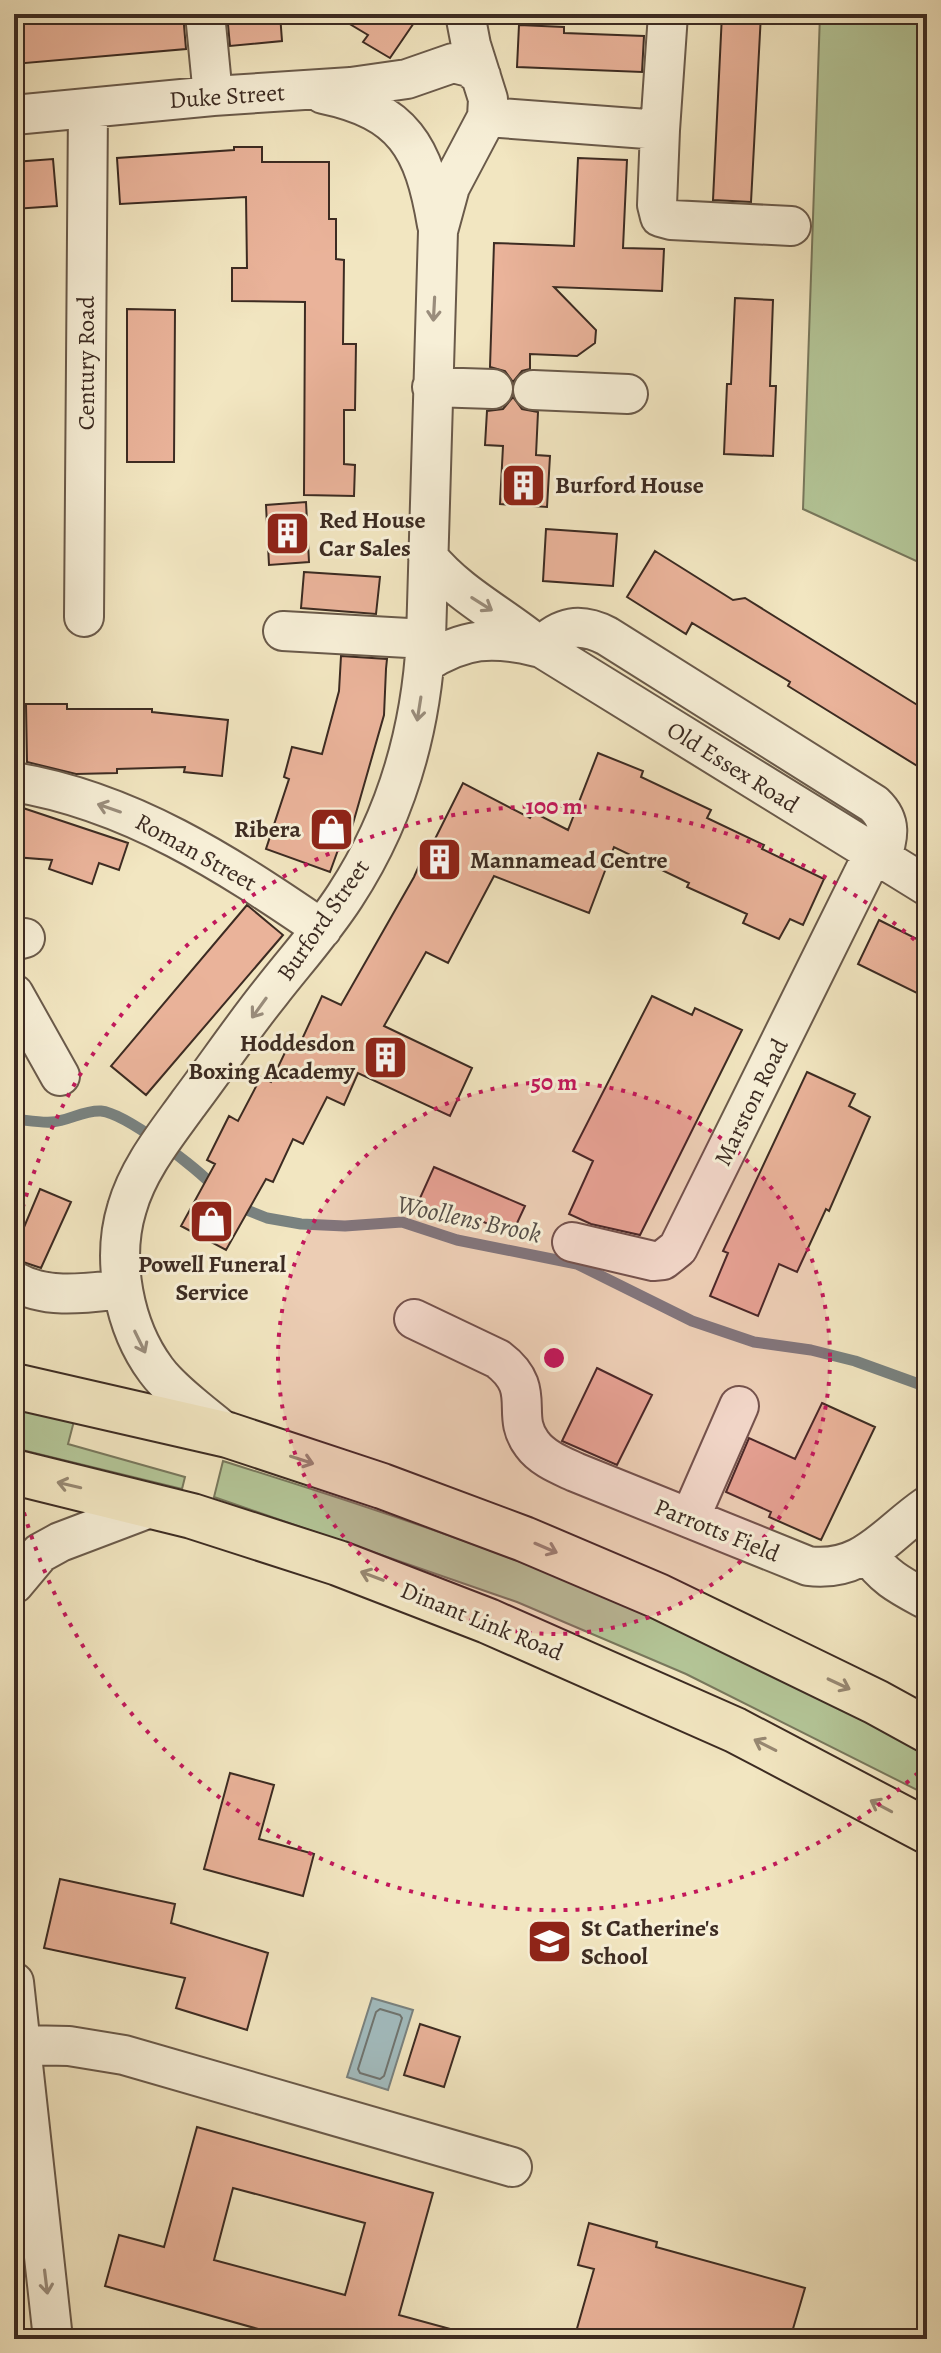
<svg xmlns="http://www.w3.org/2000/svg" width="941" height="2353" font-family="Alegreya,serif">
	<style>
		.green { fill: #b4c698; stroke: #78785d; stroke-width: 2 }
		.water { fill: #a2bcbf; stroke: #798280; stroke-width: 2 }
		.lines { fill: none; stroke-linecap: round; stroke-linejoin: round }
		.shore { stroke: #6f7470; stroke-width: 2 }
		.stream { stroke: #798280; stroke-width: 11 }
		.building { fill: #eab39a; stroke: #3c2b22; stroke-width: 2; fill-rule: evenodd }
		.minor-casing { stroke: #6a5a4a; stroke-width: 42 }
		.major-casing { stroke: #3c2b22; stroke-width: 48 }
		.minor { stroke: #f7efd7; stroke-width: 38 }
		.major { stroke: #f2e6c1; stroke-width: 44 }
		.oneway { stroke: #9a8d7c }
		.oneway2 { stroke: #978872 }
		.ring { fill: none; stroke: #c2185b; stroke-width: 4; stroke-dasharray: 4 8 }
		.labels { text-anchor: middle; dominant-baseline: central; stroke-width: 6; stroke-linejoin: round; paint-order: stroke }
		.street-label { font-size: 24px; fill: #3c2b22; stroke: #f7efd7 }
		.poi-label { font-size: 24px; font-weight: bold; fill: #3c2b22; stroke: #f7efd7; text-anchor: start }
		.water-label { font-size: 26px; font-style: italic; fill: #564f49; stroke: #f7efd7 }
		.centre { fill: #c2185b; stroke: #f7efd7; stroke-width: 4 }
		.ring-label { font-size: 24px; text-anchor: middle; font-weight: bold; fill: #c2185b; stroke: #f7efd7; stroke-width: 6; stroke-linejoin: round; paint-order: stroke }
	</style>
	<rect width="100%" height="100%" fill="#f2e6c1"/>
	<filter id="stains"><feTurbulence type="fractalNoise" baseFrequency=".0025" numOctaves="4"/><feColorMatrix values="0 0 0 0 .2 0 0 0 0 .09 0 0 0 0 .02 0 0 0 .5 -.17"/></filter>
	<radialGradient id="worn" r=".72"><stop offset=".6" stop-color="#630" stop-opacity="0"/><stop offset="1" stop-color="#630" stop-opacity=".3"/></radialGradient>
	<path class="green" d="M820,14H927V566L803,509Z
		M14,1407L74,1421L68,1444L185,1477L182,1489L14,1448Z
		M223,1461C318,1491 412,1521 505,1556C650,1611 789,1683 927,1753V1795L686,1674L517,1602L214,1497Z"/>
	<path class="water" d="M372,1998L413,2010L388,2090L347,2077Z"/>
	<g class="lines">
		<path class="shore" d="M380,2009L400,2015L402,2018L384,2076L380,2079L360,2073L358,2069L376,2012Z"/>
		<path class="stream" d="M14,1119C26,1120 40,1123 52,1122C68,1121 84,1110 101,1111C125,1113 199,1169 215,1188
			M237,1206L267,1218L301,1224L345,1226L402,1222L457,1240L577,1264L692,1321L754,1342L811,1350L855,1361L927,1387"/>
	</g>
	<path class="building" d="M29,14H183L186,49L14,64V17Z
		M227,14H280L282,41L230,46Z
		M333,14H420L390,58L363,42L368,35Z
		M722,14H761L751,202L713,200Z
		M519,25L564,27V33L644,36L642,72L517,67Z
		M234,147H262V162H329V219H336V259L344,260L343,344H356L355,410H344V464L355,465L354,496L304,495L305,302L232,301V268H247L246,197L120,204L117,158L234,150Z
		M578,158L627,160L623,248L664,249L662,291L554,287L596,330L595,343L577,356L530,354V369L522,371L513,382L505,371L490,367L494,243L574,246Z
		M53,159L57,206L14,209V162Z
		M735,298L773,300L770,386H776L773,456L724,454L727,384H731Z
		M127,309L175,310L174,462H127Z
		M513,397L522,409L538,412L536,455L550,456L547,507L500,504L503,446L485,445L487,411L503,409Z
		M306,502L309,562L269,565L266,505Z
		M546,529L617,534L613,586L543,581Z
		M655,551L733,600L745,598L927,711V772L788,686L790,682L692,623L686,634L627,597Z
		M304,572L380,577L376,614L301,608Z
		M341,656L387,659L386,669L384,715L348,841L342,839L330,872L266,849L289,779L284,777L292,747L322,754L339,691Z
		M26,704H67V709H152V712L228,720L222,776L184,772L185,767L117,769V773L76,774L27,762Z
		M598,753L643,771L641,777L711,810L707,818L764,845L762,849L824,879L803,925L790,919L779,939L743,923L747,914L687,887L689,883L614,847L589,913L494,876L448,963L426,952L384,1026L472,1068L450,1116L358,1073L344,1105L327,1097L303,1144L293,1139L273,1182L266,1179L226,1250L181,1226L215,1164L207,1160L229,1116L238,1121L261,1077L271,1082L289,1044L298,1048L322,996L341,1005L414,877L428,845L431,847L463,783L530,818L533,812L568,830Z
		M14,805L128,843L119,870L99,863L92,884L49,869L52,860L14,857Z
		M247,905L283,935L146,1095L111,1066Z
		M879,920L927,944V998L858,964Z
		M652,996L692,1015L695,1008L742,1030L640,1235L591,1224L569,1214L593,1161L573,1151Z
		M807,1072L855,1094L849,1106L870,1117L829,1211L826,1209L797,1272L779,1264L758,1316L710,1296L728,1253L723,1251Z
		M434,1167L525,1206L512,1234L479,1220L477,1226L450,1214L447,1221L416,1207Z
		M40,1189L71,1202L41,1268L14,1259V1251Z
		M597,1368L652,1395L617,1465L562,1441Z
		M822,1403L875,1427L821,1540L769,1517L771,1512L726,1492L749,1438L795,1459Z
		M230,1773L274,1785L259,1839L314,1854L303,1896L204,1869Z
		M60,1879L175,1904L171,1923L268,1953L247,2030L176,2008L185,1978L44,1948Z
		M420,2024L460,2037L444,2087L404,2075Z
		M197,2127L433,2193L399,2315L454,2330L453,2339H294L105,2286L119,2235L164,2247ZM233,2188L365,2223L345,2295L214,2260Z
		M589,2223L657,2242L656,2247L805,2288L790,2339H773L747,2332L745,2339H574L594,2269L578,2265Z"/>
	<g class="lines">
		<defs>
			<path id="minor" d="M205,14L213,96
				M323,94C404,111 424,147 437,225
				M14,115L213,96L351,87L407,79L453,63L469,67L481,76
				M487,117L660,130L668,14
				M660,130L657,205L660,217L671,220L791,226
				M432,387L493,389
				M533,390L628,394
				M428,557C459,595 503,616 540,647L927,886
				M84,617L88,108
				M283,631L426,639
				M540,647C561,626 580,622 607,636L874,804C893,822 888,837 881,860
				M425,663C464,638 492,636 537,647
				M14,782C130,801 227,864 322,929
				M14,941L25,938
				M14,994L60,1076
				M572,1242L653,1261L663,1260L678,1248L873,854
				M14,1281C47,1300 87,1293 123,1289
				M414,1319L498,1359C539,1390 509,1414 532,1444C542,1458 560,1465 575,1472L808,1566C863,1573 886,1534 927,1506
				M228,1435C207,1417 172,1392 156,1370C124,1327 111,1260 127,1208C138,1169 165,1136 188,1104C216,1067 242,1028 271,992C296,960 323,930 345,896C396,818 421,732 426,639L438,231L450,187L487,117L488,99L471,45L466,19
				M690,1518L739,1406
				M868,1553C882,1577 903,1587 927,1600
				M14,1584L40,1553L60,1542L155,1506
				M14,1982L53,2339
				M14,2033L22,2045L69,2046L124,2055L512,2167"/>
			<path id="major" d="M14,1386L228,1435L382,1486L524,1539L658,1596L876,1702L927,1730
				M14,1472L192,1516L338,1563L488,1621L735,1730L927,1831"/>
		</defs>
		<use href="#minor" class="minor-casing"/>
		<use href="#major" class="major-casing"/>
		<use href="#minor" class="minor"/>
		<use href="#major" class="major"/>
	</g>
	<defs><path id="oneway-shaft" d="M-6 0H5M1.5-3L5.5 0L1.5 3" fill="none" stroke-width="1.6" stroke-linecap="round" stroke-linejoin="round" transform="scale(2)"/></defs>
	<g class="oneway">
		<use href="#oneway-shaft" transform="translate(434 309) rotate(93)"/>
		<use href="#oneway-shaft" transform="translate(482 604) rotate(32)"/>
		<use href="#oneway-shaft" transform="translate(419 709) rotate(99)"/>
		<use href="#oneway-shaft" transform="translate(109 808) rotate(-161)"/>
		<use href="#oneway-shaft" transform="translate(259 1008) rotate(126)"/>
		<use href="#oneway-shaft" transform="translate(140 1342) rotate(64)"/>
		<use href="#oneway-shaft" transform="translate(46 2282) rotate(83)"/>
	</g>
	<g class="oneway2">
		<use href="#oneway-shaft" transform="translate(302 1460) rotate(18)"/>
		<use href="#oneway-shaft" transform="translate(69 1485) rotate(-167)"/>
		<use href="#oneway-shaft" transform="translate(546 1548) rotate(23)"/>
		<use href="#oneway-shaft" transform="translate(372 1576) rotate(-159)"/>
		<use href="#oneway-shaft" transform="translate(839 1684) rotate(25)"/>
		<use href="#oneway-shaft" transform="translate(765 1745) rotate(-153)"/>
		<use href="#oneway-shaft" transform="translate(881 1806) rotate(-152)"/>
	</g>
	<circle cx="554" cy="1358" r="276" fill="#c2185b" fill-opacity=".12"/>
	<g class="ring">
		<circle cx="554" cy="1358" r="276"/>
		<path d="M927 1765A552 552 0 0 1 14 1473M14 1243A552 552 0 0 1 927 951"/>
	</g>
	<defs>
		<symbol id="building-square" viewBox="-11 -11 22 22"><rect x="-9" y="-9" width="18" height="18" rx="4" fill="#8f2418" stroke="#f7efd7"/><path d="M-4-6H4V6H1V3H-1V6H-4ZM-2.5-4.3h1.7v1.8h-1.7ZM.8-4.3h1.7v1.8H.8ZM-2.5-1h1.7V.8h-1.7ZM.8-1h1.7V.8H.8Z" fill="#fff"/></symbol>
		<symbol id="shop-square" viewBox="-11 -11 22 22"><rect x="-9" y="-9" width="18" height="18" rx="4" fill="#8f2418" stroke="#f7efd7"/><path d="M-5-2.5h2.3a2.7 3.5 0 0 1 5.4 0H5L5.5 6h-11ZM-1.5-2.5h3a1.5 2.3 0 0 0-3 0Z" fill="#fff"/></symbol>
		<symbol id="school-square" viewBox="-11 -11 22 22"><rect x="-9" y="-9" width="18" height="18" rx="4" fill="#8f2418" stroke="#f7efd7"/><path d="M0-5L7-2L0 1L-7-2ZM-4 1L0 2.5L4 1V4Q0 6-4 4Z" fill="#fff"/></symbol>
	</defs>
	<g fill-rule="evenodd">
		<use href="#building-square" x="498" y="460" width="51" height="51"/>
		<use href="#building-square" x="262" y="508" width="51" height="51"/>
		<use href="#shop-square" x="306" y="804" width="51" height="51"/>
		<use href="#building-square" x="414" y="834" width="51" height="51"/>
		<use href="#building-square" x="360" y="1032" width="51" height="51"/>
		<use href="#shop-square" x="186" y="1196" width="51" height="51"/>
		<use href="#school-square" x="524" y="1916" width="51" height="51"/>
	</g>
	<g class="labels">
		<g class="street-label">
			<text transform="translate(227 96) rotate(-4)">Duke Street</text>
			<text transform="translate(86 363) rotate(-90)">Century Road</text>
			<text transform="translate(733 767) rotate(32)">Old Essex Road</text>
			<text transform="translate(196 852) rotate(29)">Roman Street</text>
			<text transform="translate(323 920) rotate(-55)">Burford Street</text>
			<text transform="translate(751 1102) rotate(-64)">Marston Road</text>
			<text transform="translate(717 1530) rotate(22)">Parrotts Field</text>
			<text transform="translate(482 1621) rotate(22)">Dinant Link Road</text>
		</g>
		<g class="poi-label">
			<text x="555" y="485">Burford House</text>
			<text x="319" y="520">Red House<tspan x="319" dy="28">Car Sales</tspan></text>
			<text x="301" y="829" text-anchor="end">Ribera</text>
			<text x="470" y="860">Mannamead Centre</text>
			<text x="355" y="1043" text-anchor="end">Hoddesdon<tspan x="355" dy="28">Boxing Academy</tspan></text>
			<text x="212" y="1264" text-anchor="middle">Powell Funeral<tspan x="212" dy="28">Service</tspan></text>
			<text x="581" y="1928">St Catherine's<tspan x="581" dy="28">School</tspan></text>
		</g>
		<g class="water-label">
			<text transform="translate(469 1219) rotate(12)">Woollens Brook</text>
		</g>
	</g>
	<circle cx="554" cy="1358" r="12" class="centre"/>
	<g class="ring-label">
		<text x="554" y="814">100 m</text>
		<text x="554" y="1090">50 m</text>
	</g>
	<rect width="941" height="2353" fill="none" stroke="#f2e6c1" stroke-width="48"/>
	<rect x="16" y="16" width="909" height="2321" fill="none" stroke="#3c2b22" stroke-width="4"/>
	<rect x="24" y="24" width="893" height="2305" fill="none" stroke="#3c2b22" stroke-width="2"/>
	<rect width="100%" height="100%" filter="url(#stains)"/>
	<rect width="100%" height="100%" fill="url(#worn)"/>
</svg>
